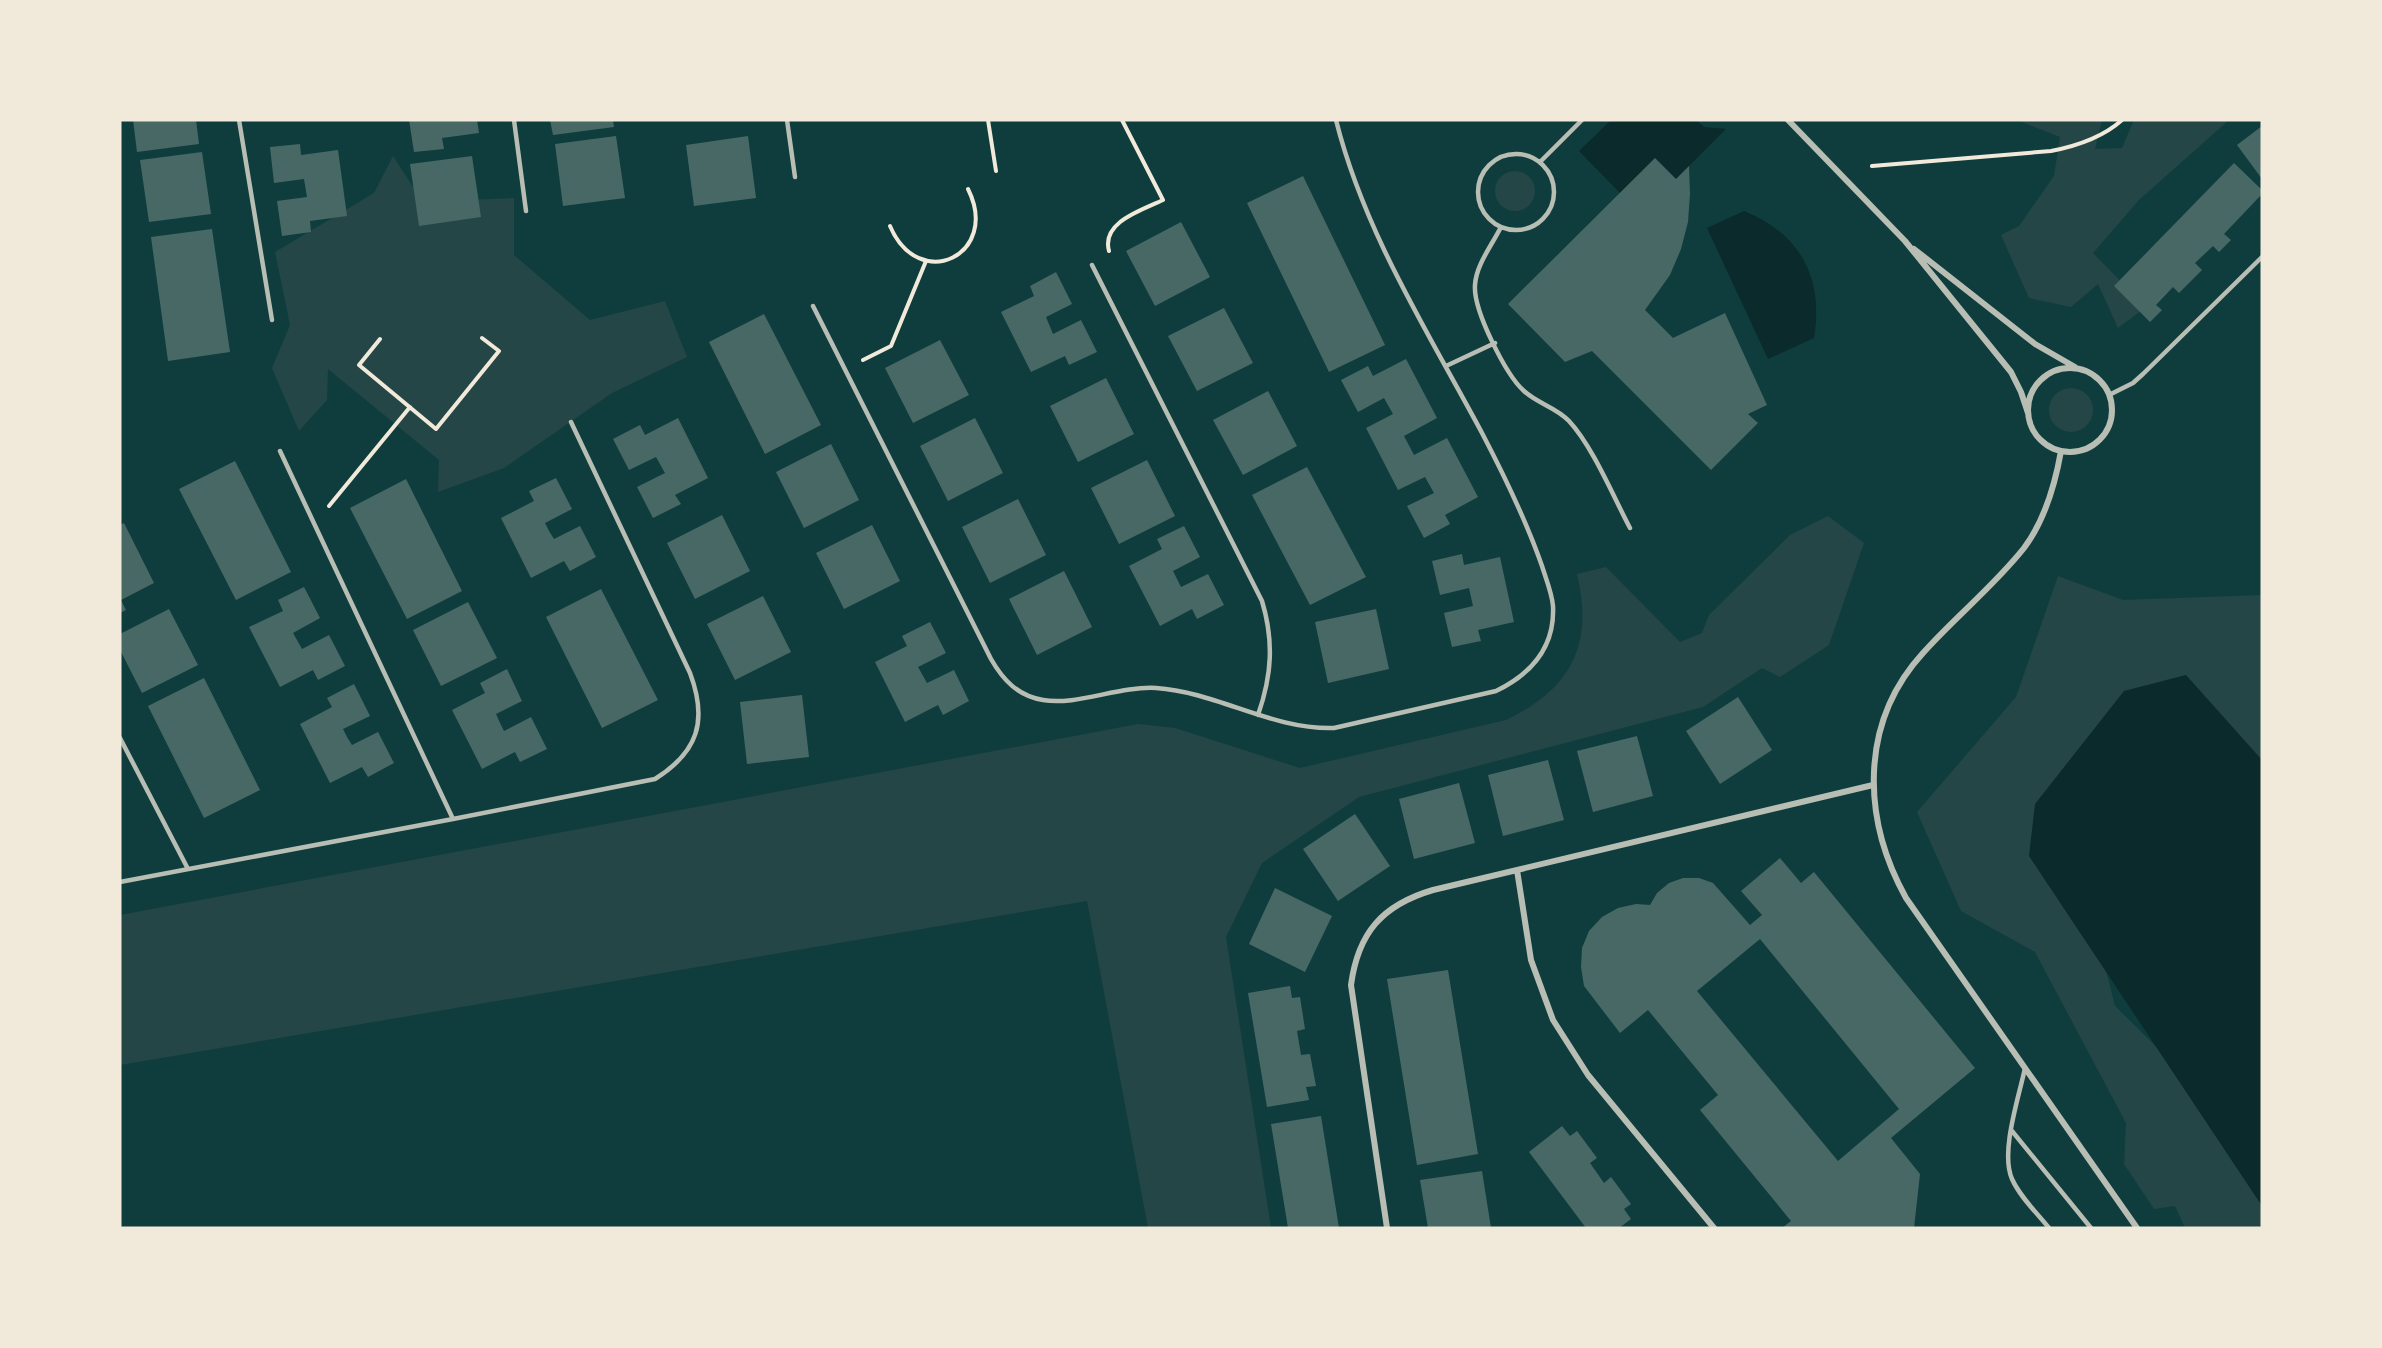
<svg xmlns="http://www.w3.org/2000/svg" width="2382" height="1348" font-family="'IBM Plex Serif',serif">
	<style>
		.green { fill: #244646 }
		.water { fill: #0a2a2b }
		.building { fill: #486865; fill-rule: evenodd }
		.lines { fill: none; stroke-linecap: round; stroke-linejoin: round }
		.path { stroke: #f1e9da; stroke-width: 4 }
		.service { stroke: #b8beb3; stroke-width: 4.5 }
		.minor { stroke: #b8beb3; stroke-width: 6 }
	</style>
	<rect width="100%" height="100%" fill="#0f3d3e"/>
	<path class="green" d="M2017,120H2102L2095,149L2122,148L2134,120H2229L2139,200L2093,253L2146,307L2118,328L2098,284L2071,307L2029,298L2001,235L2019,226L2054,176L2060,137Z
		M393,156L423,202L514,198V255L590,320L665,301L687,357L612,393L504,468L438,492L439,460L328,369L327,400L299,431L272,368L290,325L275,252L374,193Z
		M1495 191a20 20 0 1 1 40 0a20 20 0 1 1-40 0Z
		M2049 410a22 22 0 1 1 44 0a22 22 0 1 1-44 0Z
		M1828,516L1864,543L1829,645L1780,677L1762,668L1703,707L1359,797L1262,863L1226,937L1271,1228H1148L1087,901L120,1065V915L1138,724L1175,728L1300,768L1506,720C1571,689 1594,645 1577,574L1606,567L1680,642L1702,633L1709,615L1790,535Z
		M2058,576L2123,600L2262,595V795L2084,883L2115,1006L2214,1104L2262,1165V1228H2185L2175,1206L2154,1209L2124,1164L2126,1123L2035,952L1961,911L1917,812L2016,697Z"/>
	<path class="water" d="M1611,120H1696L1704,127L1726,129L1676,179L1620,193L1579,151Z
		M1744,211C1801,234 1824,279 1814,338L1768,359L1707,228Z
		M2186,675L2262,760V1206L2029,856L2035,804L2124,691Z"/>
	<path class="building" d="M133,120H196L199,144L137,152Z
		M409,120H477L479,133L442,138L444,149L414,152Z
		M550,120H613L614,127L553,135Z
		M2262,126V179L2237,145Z
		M616,136L625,198L563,206L555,144Z
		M748,136L756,198L694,206L686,145Z
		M300,144L301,155L338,150L347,216L310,221L311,232L282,236L277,201L307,197L304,179L274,183L270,147Z
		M202,152L211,214L149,222L140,160Z
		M472,156L481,217L419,226L410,164Z
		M1655,158L1676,179L1689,166L1690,194L1688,222L1681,249L1670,275L1645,310L1673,338L1725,313L1767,405L1748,414L1758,423L1711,470L1592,351L1565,362L1508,304Z
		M2234,163L2262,190V194L2224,234L2231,240L2219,252L2213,246L2195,263L2202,270L2179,293L2173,287L2156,305L2162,310L2150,322L2114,286Z
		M1303,176L1385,345L1329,372L1247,203Z
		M1181,222L1210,277L1155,306L1126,251Z
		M212,229L230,352L168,361L151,237Z
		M1056,272L1072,304L1046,317L1053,334L1081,320L1097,352L1069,365L1065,356L1031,372L1001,312L1034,296L1030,286Z
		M1224,308L1253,363L1197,391L1168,336Z
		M764,314L821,425L765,454L709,342Z
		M940,340L969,395L913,423L885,368Z
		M1406,359L1437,418L1404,436L1414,455L1447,438L1478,497L1445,515L1450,524L1424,538L1407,506L1434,493L1425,477L1398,490L1366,428L1393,414L1384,398L1358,412L1341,380L1368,366L1373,376Z
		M1106,378L1134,434L1078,462L1050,406Z
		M1268,391L1297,446L1243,475L1213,420Z
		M678,418L708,478L675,495L681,504L653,518L637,487L665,473L656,457L629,470L613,439L640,425L645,435Z
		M975,418L1003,473L948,501L920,446Z
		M831,444L859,500L804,528L776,472Z
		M1147,460L1175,516L1119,544L1091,488Z
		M235,461L291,572L236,600L179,489Z
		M1307,467L1366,577L1310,605L1252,495Z
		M556,478L572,509L545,523L549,531L554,539L580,526L596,557L570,571L564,561L531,578L501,518L534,501L529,491Z
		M406,479L462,591L407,619L350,508Z
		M1018,499L1046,555L990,583L962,527Z
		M722,515L750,571L695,599L667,543Z
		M124,523L154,583L121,600L126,610L120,613V525Z
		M872,525L900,581L844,609L816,553Z
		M1184,526L1200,557L1173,571L1181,587L1208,574L1224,605L1197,619L1192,609L1160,626L1129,566L1162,549L1157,539Z
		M1462,554L1464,565L1500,557L1514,622L1478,630L1481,641L1452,647L1444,613L1473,606L1469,588L1440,595L1432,561Z
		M1064,571L1092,627L1037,655L1009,599Z
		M304,587L320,618L293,633L302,649L329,635L345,666L318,680L313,670L280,687L249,627L283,611L278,600Z
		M601,589L658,700L602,728L546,617Z
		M763,596L791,652L735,680L707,624Z
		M468,602L497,658L441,686L413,630Z
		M169,609L198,665L142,693L120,650V634Z
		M1376,609L1389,669L1328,683L1315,622Z
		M930,622L946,653L918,667L927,683L954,670L969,701L943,715L938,705L905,722L875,662L907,646L902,636Z
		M507,669L522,701L496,714L500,723L504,731L531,717L547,749L520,762L515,752L482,769L452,710L485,693L480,683Z
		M204,678L260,790L204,818L148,706Z
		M354,684L370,716L343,729L347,737L352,745L378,732L394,763L368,777L362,767L330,783L300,724L332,707L327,698Z
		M802,695L809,757L747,764L740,702Z
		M1738,697L1772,750L1720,784L1686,731Z
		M1637,736L1653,796L1593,812L1577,751Z
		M1548,760L1564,820L1503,836L1488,775Z
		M1459,783L1475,843L1414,859L1399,799Z
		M1355,814L1390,866L1338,901L1303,849Z
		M1780,858L1801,883L1814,872L1975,1068L1891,1138L1920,1174L1914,1228H1782L1791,1221L1700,1110L1718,1095L1648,1010L1620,1033L1584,986L1581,967L1582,948L1589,931L1602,917L1618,908L1636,904L1650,905L1657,893L1669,883L1683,878H1699L1713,883L1750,925L1762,915L1741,891ZM1760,939L1899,1109L1838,1161L1697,991Z
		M1275,888L1332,916L1305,972L1249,944Z
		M1448,970L1478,1154L1417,1165L1387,979Z
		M1290,986L1292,998L1300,997L1305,1029L1297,1031L1301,1055L1310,1054L1316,1086L1306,1087L1309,1100L1267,1107L1248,993Z
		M1321,1116L1339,1228H1288L1271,1124Z
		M1562,1126L1570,1136L1577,1131L1597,1158L1590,1163L1604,1183L1611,1177L1631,1204L1624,1209L1631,1219L1619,1228H1586L1529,1152Z
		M1482,1171L1491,1228H1428L1420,1180Z"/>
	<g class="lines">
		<path class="path" d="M988,120L996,171
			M1872,166L2051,151C2077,146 2102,138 2122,120
			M890,226C919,294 1001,255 968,189
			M1109,251C1101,222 1142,210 1163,200L1122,120
			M380,339L359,365L436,429L499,351L482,338
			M863,360L891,346L926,261
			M329,506L410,407"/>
		<path class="service" d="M239,120L272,320
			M514,120L526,211
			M787,120L795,177
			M1478 192a38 38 0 1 1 76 0a38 38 0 1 1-76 0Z
			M1540,162L1582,120
			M1501,227C1492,245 1476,265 1475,285C1473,310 1506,375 1524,391C1538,404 1556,407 1569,421C1593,447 1613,496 1630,528
			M1092,265L1262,601C1274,641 1272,675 1258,715
			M813,306L991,659C1003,680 1018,696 1043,700C1076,706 1119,686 1156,688C1217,692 1272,730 1334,728L1496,691C1531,674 1555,647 1553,606C1552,593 1546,579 1542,566C1526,520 1505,477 1482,433C1428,332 1364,232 1336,120
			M1446,366L1495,343
			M2109,395L2133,383L2143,374L2262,257
			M120,738L188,869
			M453,819L655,779C698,752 708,721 690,673L571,422
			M120,882L453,819L280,451
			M2025,1068C2019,1097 2000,1152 2012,1179C2020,1197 2037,1213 2049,1228
			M2012,1131L2091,1228"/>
		<path class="minor" d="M1788,120L1905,241L2011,372L2021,392L2028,413
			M1914,249L2035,344L2075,367
			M2028 410a42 42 0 1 1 84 0a42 42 0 1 1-84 0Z
			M2061,451C2055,485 2045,520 2024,548C1994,586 1955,617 1923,653C1859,723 1862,819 1906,898L2137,1228
			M1517,870L1531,960L1553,1020L1588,1075L1714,1228
			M1387,1228L1351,985C1358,933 1382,905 1433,890L1873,785"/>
	</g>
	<rect width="2382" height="1348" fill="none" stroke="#f1e9da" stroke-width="243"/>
</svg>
